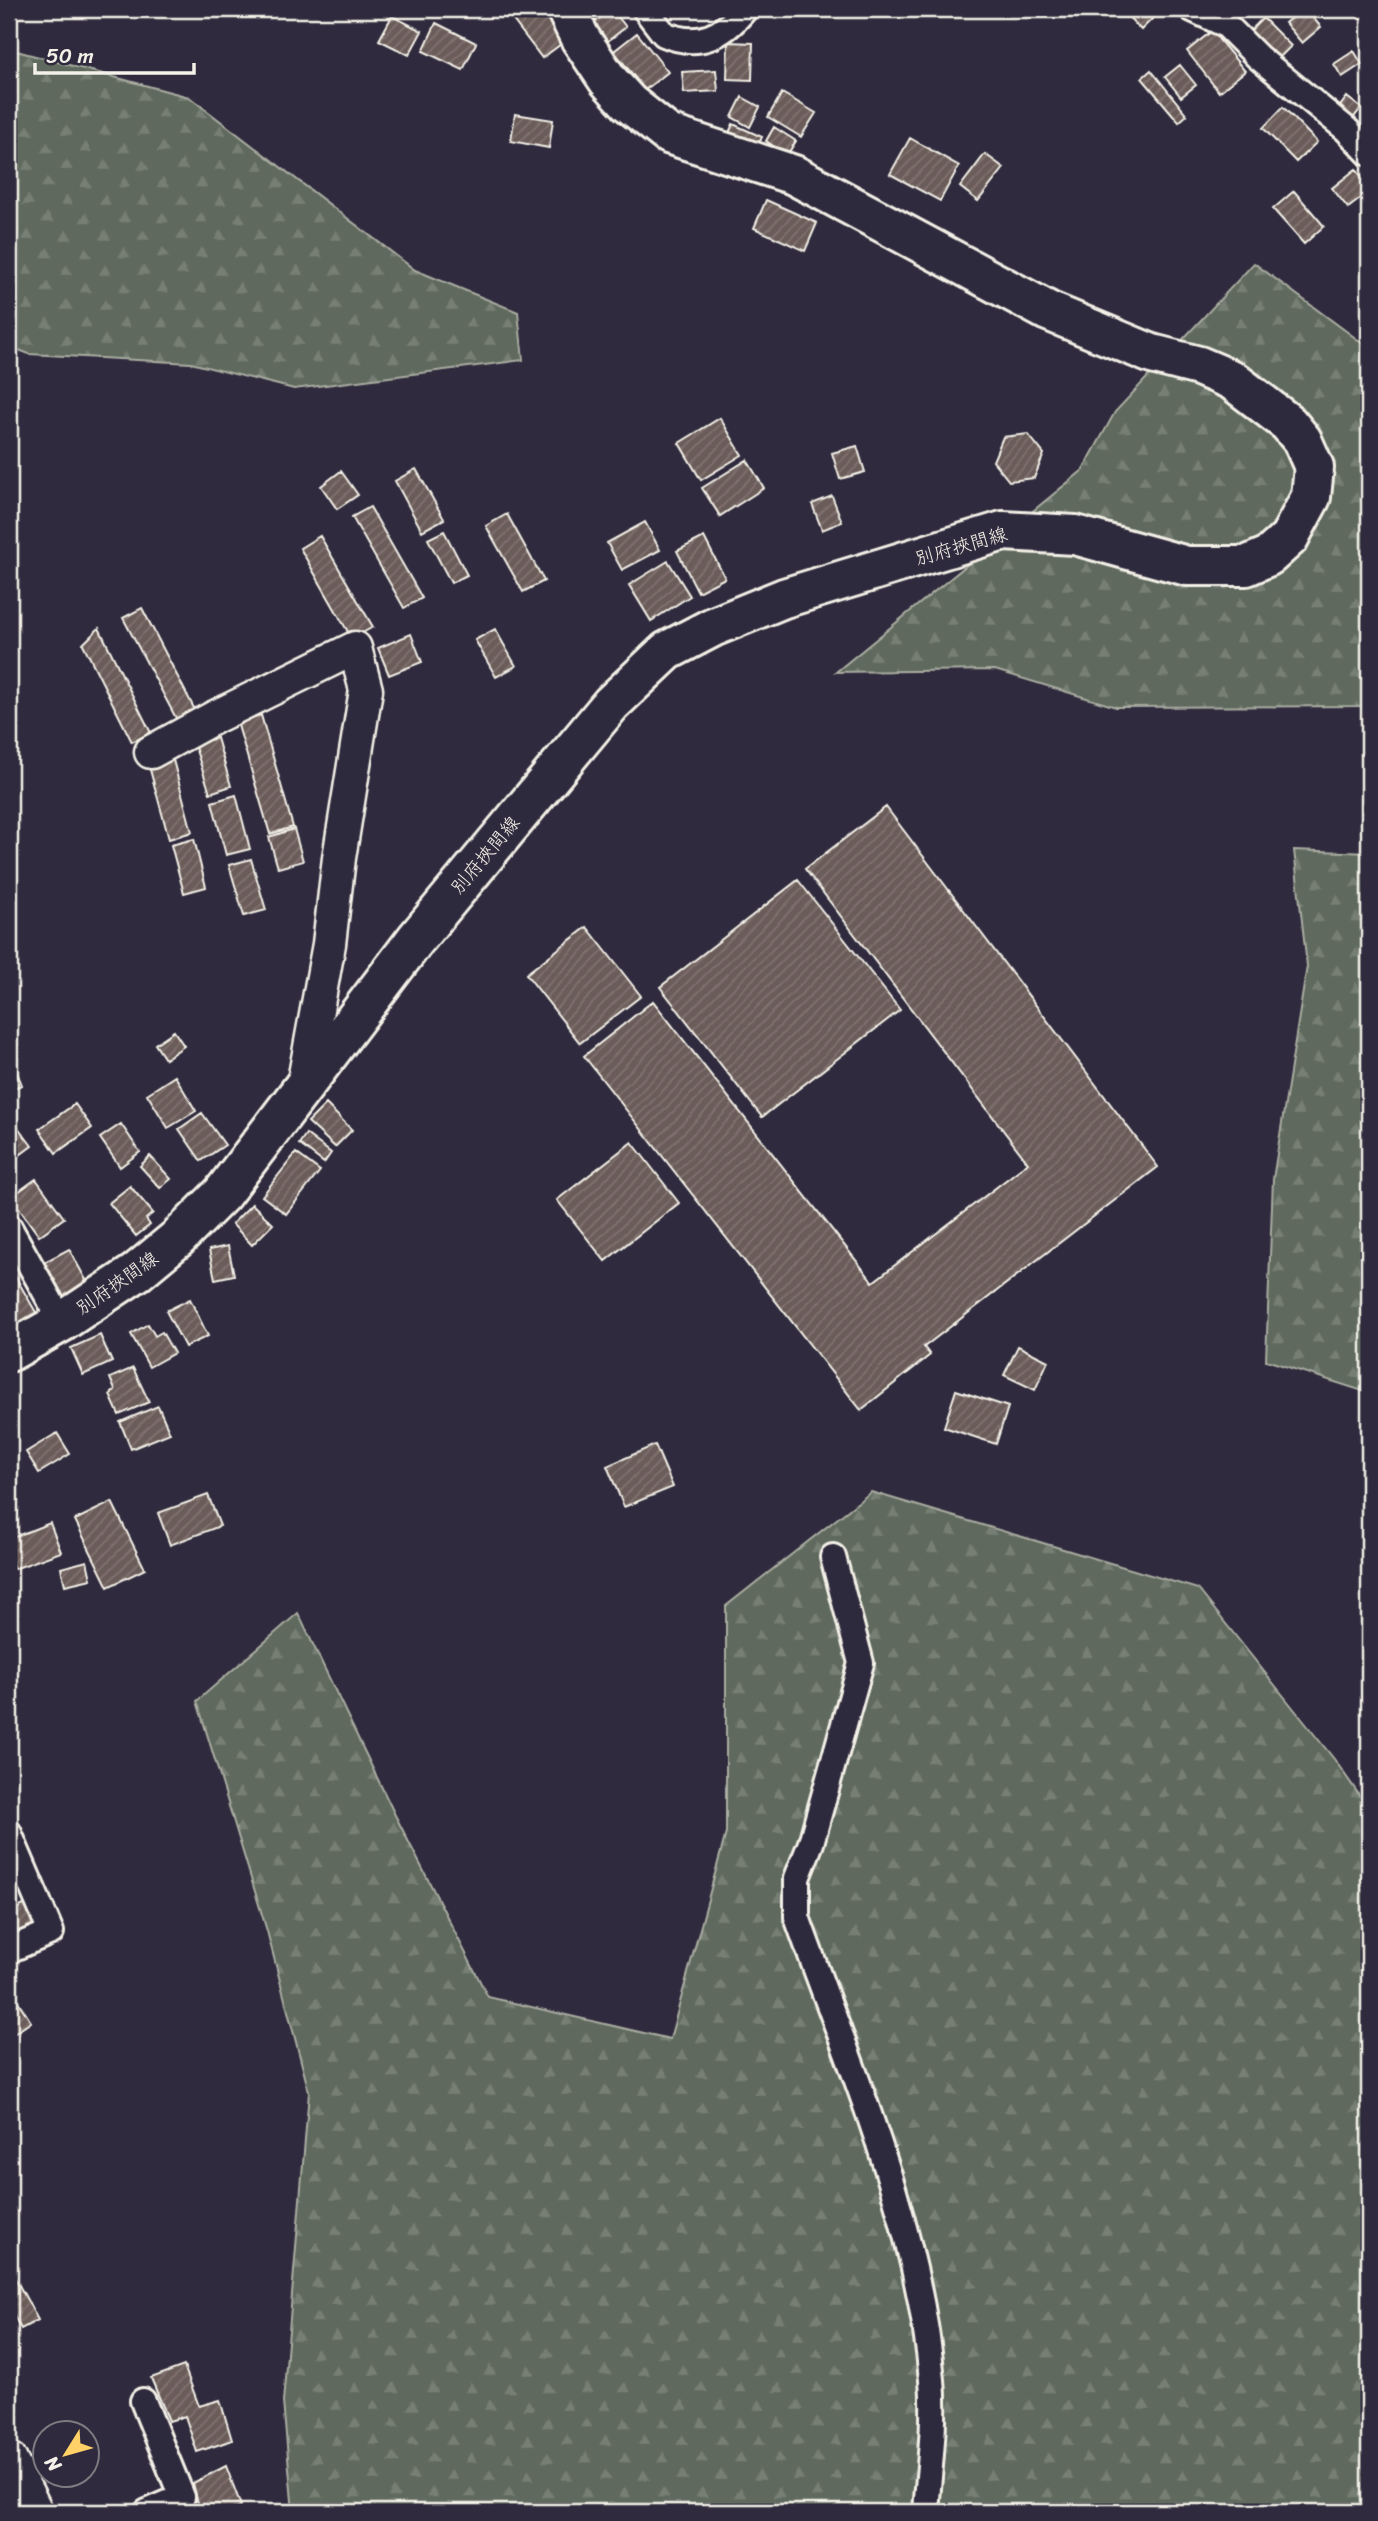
<svg xmlns="http://www.w3.org/2000/svg" width="1378" height="2521" font-family="Sriracha,'Klee One',sans-serif">
	<style>
		.forest { fill: url(#forest-firs); stroke: #aaada2; stroke-width: 2 }
		.building { fill: url(#building-hatch); stroke: #f4f1e8; stroke-width: 2 }
		.lines { fill: none; stroke-linecap: round; stroke-linejoin: round }
		.minor-casing { stroke: #f4f1e8; stroke-width: 30 }
		.tertiary-casing { stroke: #f4f1e8; stroke-width: 37 }
		.secondary-casing { stroke: #f4f1e8; stroke-width: 40 }
		.primary-casing { stroke: #f4f1e8; stroke-width: 44 }
		.minor { stroke: #2f2a3d; stroke-width: 24 }
		.tertiary { stroke: #2f2a3d; stroke-width: 32 }
		.secondary { stroke: #2f2a3d; stroke-width: 35 }
		.primary { stroke: #2f2a3d; stroke-width: 38 }
		.labels { text-anchor: middle; dominant-baseline: central; stroke-width: 7; stroke-linejoin: round; paint-order: stroke }
		.street-label { font-size: 19px; fill: #f4f1e8; stroke: #2f2a3d }
	</style>
	<defs>
		<pattern id="forest-firs" width="22" height="20" patternUnits="userSpaceOnUse" patternTransform="scale(1.75)"><rect width="22" height="20" fill="#5f695d"/><path d="M5 1l3.5 6h-7zM16 11l3.5 6h-7z" fill="#777f74"/></pattern>
		<pattern id="building-hatch" width="6" height="6" patternUnits="userSpaceOnUse" patternTransform="scale(1.75)"><rect width="6" height="6" fill="#6b5b59"/><path d="M-1 1l2-2M0 6l6-6M5 7l2-2" fill="none" stroke="#817371"/></pattern>
	</defs>
	<rect width="100%" height="100%" fill="#2f2a3d"/>
	<filter id="ink" filterUnits="userSpaceOnUse"><feTurbulence type="fractalNoise" baseFrequency=".0143" numOctaves="2"/><feDisplacementMap in="SourceGraphic" scale="14" xChannelSelector="R" yChannelSelector="G"/><feConvolveMatrix kernelMatrix="1 2 1 2 8 2 1 2 1" color-interpolation-filters="sRGB"/></filter>
	<g filter="url(#ink)">
		<path class="forest" d="M9,49L189,97L415,270L518,312L523,360L294,389L191,363L29,354L9,346Z
			M1254,263L1369,348V706L1116,707L995,670L836,672L1083,470L1115,412Z
			M1294,850L1369,853V1393L1266,1360L1273,1179L1307,966Z
			M871,1492L1198,1589L1334,1759L1369,1809V2512H293L283,2402L309,2092L267,1931L197,1701L298,1613L395,1815L488,1997L670,2039L726,1833V1606Z"/>
		<path class="building" d="M509,9H545L568,39L542,58L506,11Z
			M612,9L626,27L604,44L590,25Z
			M1147,9L1154,17L1141,30L1122,10Z
			M1302,9H1305L1321,27L1302,43L1285,23Z
			M392,16L422,31L409,55L379,40Z
			M1263,18L1291,46L1276,61L1248,33Z
			M436,23L476,43L463,70L423,51Z
			M1212,31L1245,71L1219,92L1187,51Z
			M637,33L668,72L645,90L614,51Z
			M728,42L753,43L752,80L727,79Z
			M1354,51L1362,64L1342,77L1334,64Z
			M1180,65L1196,85L1181,97L1165,77Z
			M716,70L718,91L684,93L682,72Z
			M1151,70L1187,115L1179,122L1142,78Z
			M782,93L816,113L801,137L768,117Z
			M742,97L760,107L750,127L732,117Z
			M1347,97L1361,108L1349,124L1335,113Z
			M1283,107L1317,142L1296,162L1263,128Z
			M515,114L553,120L549,148L511,141Z
			M733,124L762,137L755,152L726,139Z
			M774,127L796,141L787,155L766,141Z
			M910,138L959,166L940,201L890,174Z
			M985,154L1004,168L978,201L960,187Z
			M1356,169L1369,187V192L1348,208L1332,188Z
			M1294,191L1324,226L1304,244L1273,209Z
			M766,200L817,223L805,251L754,228Z
			M720,418L742,455L701,480L679,443Z
			M1028,434L1044,454L1034,478L1009,481L993,461L1003,437Z
			M857,446L865,472L840,479L832,453Z
			M747,460L764,488L720,516L702,488Z
			M416,469L444,519L422,531L395,481Z
			M341,471L358,495L337,509L321,486Z
			M832,496L842,522L822,530L812,504Z
			M370,507L422,598L404,608L352,517Z
			M507,514L544,581L523,592L486,526Z
			M645,522L660,550L622,570L607,543Z
			M444,531L467,575L451,583L428,539Z
			M320,536L373,627L352,639L300,548Z
			M704,537L725,578L698,592L677,551Z
			M668,561L690,596L651,621L629,585Z
			M142,608L196,712L178,722L123,618Z
			M99,628L151,733L132,742L83,644Z
			M495,629L516,666L496,677L475,640Z
			M411,634L422,662L389,675L378,648Z
			M261,715L293,827L270,834L237,722Z
			M217,738L231,786L210,793L194,744Z
			M173,760L192,832L169,839L149,766Z
			M236,795L250,849L226,855L212,802Z
			M886,807L1158,1167L924,1347L930,1355L861,1410L584,1056L653,1001L873,1282L1028,1163L805,869Z
			M294,829L303,861L278,868L269,837Z
			M194,839L206,887L184,893L171,845Z
			M251,859L266,910L244,916L229,865Z
			M798,880L900,1010L762,1117L660,987Z
			M587,927L641,996L580,1043L526,974Z
			M174,1031L184,1046L165,1059L155,1044Z
			M16,1070L22,1085L9,1090V1072Z
			M175,1076L196,1111L168,1128L147,1094Z
			M75,1104L92,1128L56,1153L39,1129Z
			M326,1104L352,1130L335,1147L308,1122Z
			M202,1113L225,1145L201,1161L179,1129Z
			M11,1118L32,1146L9,1163V1119Z
			M121,1124L140,1152L120,1167L100,1138Z
			M306,1134L331,1153L324,1163L299,1144Z
			M632,1142L679,1203L605,1261L557,1200Z
			M296,1153L320,1171L286,1214L262,1196Z
			M150,1156L171,1179L160,1188L140,1166Z
			M36,1179L64,1218L39,1236L11,1197Z
			M130,1186L153,1213L146,1219L150,1225L136,1236L109,1203Z
			M252,1204L273,1224L252,1245L232,1224Z
			M228,1246L234,1275L215,1279L209,1250Z
			M69,1249L91,1289L63,1304L41,1264Z
			M12,1271L37,1314L12,1328L9,1323V1273Z
			M190,1299L208,1336L185,1347L166,1311Z
			M148,1324L155,1336L162,1332L174,1353L149,1367L131,1334Z
			M100,1335L112,1362L83,1375L71,1348Z
			M1018,1346L1048,1361L1035,1390L1004,1375Z
			M133,1368L149,1402L119,1415L110,1395L115,1390L110,1378Z
			M956,1390L1008,1407L996,1444L944,1427Z
			M158,1406L170,1433L131,1449L120,1422Z
			M57,1433L70,1454L39,1473L26,1452Z
			M655,1445L673,1487L624,1507L607,1466Z
			M208,1495L220,1526L170,1545L158,1513Z
			M112,1502L145,1569L108,1587L75,1520Z
			M50,1523L61,1552L14,1569L9,1555V1539Z
			M87,1561L91,1579L65,1585L61,1568Z
			M30,1902L40,1923L9,1938V1912Z
			M16,1998L31,2022L9,2037V2002Z
			M9,2267L38,2320L21,2329L9,2307Z
			M184,2366L199,2406L220,2400L232,2440L197,2452L185,2416L169,2421L151,2378Z
			M226,2466L241,2506L227,2512H200L193,2483Z"/>
		<g class="lines">
			<defs>
				<path id="minor" d="M645,9L664,34C699,49 723,36 745,9
					M1192,9L1226,25L1258,57L1346,129L1369,153
					M9,1227L62,1322
					M833,1557L861,1663L811,1843L797,1878V1917C850,2066 918,2220 932,2380C936,2423 929,2469 926,2512
					M9,1833L51,1932L9,1950
					M143,2401L182,2497L147,2512"/>
				<path id="tertiary" d="M151,752L215,717L355,648L366,690L339,858L329,944L303,1086"/>
				<path id="secondary" d="M9,2460L35,2512"/>
				<path id="primary" d="M9,1352L62,1322L137,1272L178,1238L222,1194L416,939L611,704L667,651L713,627L784,598L1003,531L1075,535L1187,566H1246L1269,556L1289,538L1311,497L1314,467L1302,440L1288,423L1232,380L1199,366L1152,354L1048,311L794,175L668,134L629,103L608,80L580,38L566,9"/>
			</defs>
			<use href="#minor" class="minor-casing"/>
			<use href="#tertiary" class="tertiary-casing"/>
			<use href="#secondary" class="secondary-casing"/>
			<use href="#primary" class="primary-casing"/>
			<use href="#minor" class="minor"/>
			<use href="#tertiary" class="tertiary"/>
			<use href="#secondary" class="secondary"/>
			<use href="#primary" class="primary"/>
		</g>
	</g>
	<g class="labels">
		<g class="street-label">
			<text transform="translate(961 546) rotate(-16)">別府挾間線</text>
			<text transform="translate(485 855) rotate(-50)">別府挾間線</text>
			<text transform="translate(117 1283) rotate(-35)">別府挾間線</text>
		</g>
	</g>
	<rect width="1378" height="2521" fill="none" stroke="#2f2a3d" stroke-width="35"/>
	<rect x="18" y="18" width="1343" height="2486" fill="none" stroke="#f4f1e8" stroke-width="2.5" filter="url(#ink)"/>
	<g transform="translate(66 2454) rotate(233)"><circle r="33" fill="#2f2a3d" stroke="#7e7a81" stroke-width="2"/>
	<path d="M0-5L12 26L0 18L-12 26Z" fill="#ffd166"/>
	<text y="-10" font-size="19" font-weight="bold" text-anchor="middle" fill="#f4f1e8">N</text>
	</g>
	<path d="M35 63v10h159v-10" fill="none" stroke="#f4f1e8" stroke-width="3.5"/>
	<text x="46" y="63" font-size="21" fill="#f4f1e8" stroke="#2f2a3d" stroke-width="5" paint-order="stroke">50 m</text>
</svg>
